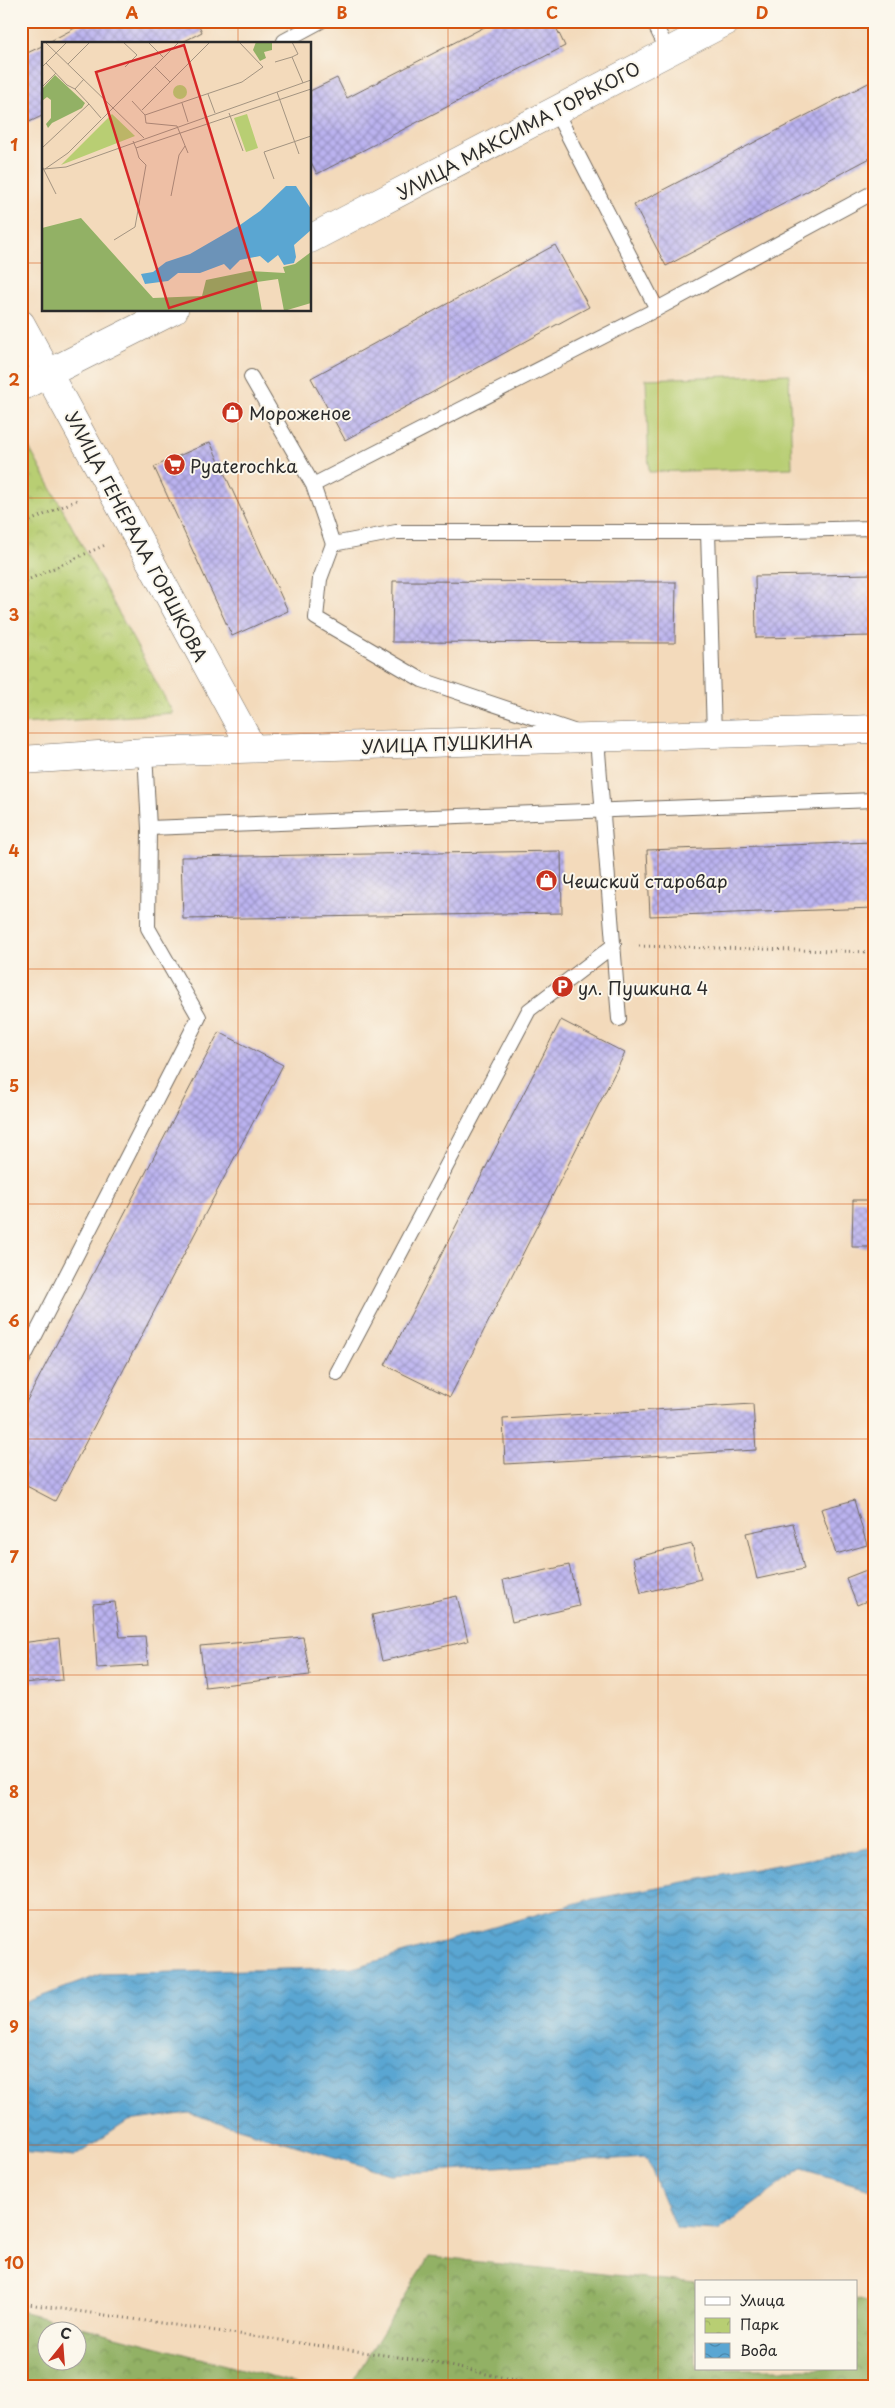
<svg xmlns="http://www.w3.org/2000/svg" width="895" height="2408" font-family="'Playpen Sans',sans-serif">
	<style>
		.forest { fill: url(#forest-crowns); stroke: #5e6e48; fill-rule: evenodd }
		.park { fill: url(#park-crowns); stroke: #727c4f }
		.pitch { fill: #b8ce73; stroke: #727c4f }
		.water { fill: url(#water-waves); stroke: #42687e }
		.building { fill: url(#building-cross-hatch) }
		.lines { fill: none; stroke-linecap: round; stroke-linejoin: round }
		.service-casing { stroke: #71685d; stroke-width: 16 }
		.minor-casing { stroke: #71685d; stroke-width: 29 }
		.tertiary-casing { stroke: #71685d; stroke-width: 29 }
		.path { stroke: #71685d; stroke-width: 3; stroke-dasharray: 1 4; stroke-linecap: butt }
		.service { stroke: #fff; stroke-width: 14 }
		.minor { stroke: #fff; stroke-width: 28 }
		.tertiary { stroke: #fff; stroke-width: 28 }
		.grid { fill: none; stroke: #d5540f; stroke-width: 1; stroke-opacity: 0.55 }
		.labels { text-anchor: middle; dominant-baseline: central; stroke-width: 4; stroke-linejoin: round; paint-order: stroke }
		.street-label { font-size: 18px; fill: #2b2b2b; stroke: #fbf7ec }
		.poi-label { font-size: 18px; fill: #2b2b2b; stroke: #fbf7ec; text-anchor: start }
		.inset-road { fill: none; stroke: #a39481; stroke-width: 1 }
		.view { fill: #d62828; fill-opacity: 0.15; stroke: #d62828; stroke-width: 2.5 }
		.inset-edge { fill: none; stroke: #2b2b2b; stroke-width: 2.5 }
		.neatline { fill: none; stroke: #d5540f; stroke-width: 2 }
		.grid-label { font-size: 16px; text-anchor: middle; font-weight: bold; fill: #d5540f }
	</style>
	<defs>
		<pattern id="forest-crowns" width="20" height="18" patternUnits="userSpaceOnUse" patternTransform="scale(1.25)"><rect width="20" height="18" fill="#92b165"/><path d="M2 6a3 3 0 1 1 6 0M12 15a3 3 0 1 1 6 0" fill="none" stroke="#779053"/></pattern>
		<pattern id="park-crowns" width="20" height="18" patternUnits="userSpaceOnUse" patternTransform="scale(1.25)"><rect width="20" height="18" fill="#b8ce73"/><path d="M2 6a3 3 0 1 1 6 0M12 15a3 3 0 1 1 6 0" fill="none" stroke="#9eb164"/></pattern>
		<pattern id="water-waves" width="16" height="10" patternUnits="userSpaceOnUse" patternTransform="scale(1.25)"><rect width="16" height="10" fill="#5aa6d2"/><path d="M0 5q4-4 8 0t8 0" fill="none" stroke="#4b87ab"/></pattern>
		<pattern id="building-cross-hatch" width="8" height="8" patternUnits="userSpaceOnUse" patternTransform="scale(1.25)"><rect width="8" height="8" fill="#bbb3f0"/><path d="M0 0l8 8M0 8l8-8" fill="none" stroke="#9892c3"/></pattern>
	</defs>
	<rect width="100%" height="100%" fill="#fbf7ec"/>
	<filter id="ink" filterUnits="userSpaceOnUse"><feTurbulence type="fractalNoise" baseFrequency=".02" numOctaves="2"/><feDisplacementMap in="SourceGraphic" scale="10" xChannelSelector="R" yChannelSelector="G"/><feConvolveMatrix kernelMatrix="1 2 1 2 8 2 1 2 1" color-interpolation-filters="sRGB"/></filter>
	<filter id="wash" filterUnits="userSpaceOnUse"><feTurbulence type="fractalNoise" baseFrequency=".0096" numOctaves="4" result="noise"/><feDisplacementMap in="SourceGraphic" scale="20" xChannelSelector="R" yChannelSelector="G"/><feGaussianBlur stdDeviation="1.12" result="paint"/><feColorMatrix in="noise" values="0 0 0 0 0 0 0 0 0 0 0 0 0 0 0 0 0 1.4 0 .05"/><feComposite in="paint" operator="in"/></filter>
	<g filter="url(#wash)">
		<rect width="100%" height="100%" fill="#f3dabb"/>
		<path class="forest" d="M429,2257L696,2283V2369H856V2299L874,2304V2387H349Z
			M21,2311L310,2387H21ZM48,2330H78V2360H48Z"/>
		<path class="park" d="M25,440L173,713L21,724V442Z"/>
		<path class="pitch" d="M789,374L792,468L649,472L646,379Z"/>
		<path class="water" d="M874,1847V2190L801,2169L718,2231L676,2229L646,2157L390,2174L189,2113L128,2121L74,2157L21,2152V2004L102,1974L356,1967L587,1900Z"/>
		<g id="blocks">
			<path class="building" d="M88,21H197L202,32L179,44H45Z
				M496,21H553L565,46L317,174L310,160V91L337,78L347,98Z
				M44,45V115L21,126V56Z
				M874,80V156L666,266L634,205Z
				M555,245L589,307L345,440L311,378Z
				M210,442L288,611L232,636L154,467Z
				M874,574V636L756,638L755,576Z
				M393,581L676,582L675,643L392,642Z
				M874,842V908L650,916L647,850Z
				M561,851L562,913L183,919L181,857Z
				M561,1020L625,1053L450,1397L385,1365Z
				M219,1032L283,1065L55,1501L21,1483V1412Z
				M853,1200H874V1247H852Z
				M753,1404L756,1450L505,1464L503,1419Z
				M854,1500L867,1545L836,1554L821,1509Z
				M793,1523L804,1569L757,1579L746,1533Z
				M692,1544L701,1579L641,1593L633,1558Z
				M569,1565L579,1606L512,1622L503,1580Z
				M869,1569L874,1581V1598L857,1605L846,1578Z
				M457,1596L468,1641L382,1661L372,1615Z
				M115,1602L120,1637L145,1636L148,1665L97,1668L93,1604Z
				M303,1637L310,1675L205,1687L200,1646Z
				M59,1638L63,1680L21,1683V1643Z"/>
		</g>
	</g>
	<g filter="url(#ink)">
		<use href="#blocks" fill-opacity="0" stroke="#71685d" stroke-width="1"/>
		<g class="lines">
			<defs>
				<path id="service" d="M653,21L668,51
					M284,41L321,21
					M555,110L657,309
					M251,377L313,485L333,544L320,579L316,618L422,680L597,739L619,1019
					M313,485L657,309L874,192
					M708,532L714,735
					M333,544L396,532H708L874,528
					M145,752L149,828L874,800
					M21,1363L199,1017L148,928L149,828
					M337,1373L529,1010L614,945"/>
				<path id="minor" d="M21,324L252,748
					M21,760L145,752L874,729"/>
				<path id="tertiary" d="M310,239L727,21
					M21,387L174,310"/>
			</defs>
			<use href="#service" class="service-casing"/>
			<use href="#minor" class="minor-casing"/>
			<use href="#tertiary" class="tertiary-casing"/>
			<path class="path" d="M21,525L79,499
				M21,583L105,545
				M639,946L874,952
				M21,2303L426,2361L547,2387"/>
			<use href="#service" class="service"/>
			<use href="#minor" class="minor"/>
			<use href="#tertiary" class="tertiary"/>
		</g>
	</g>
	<path class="grid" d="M238,21V44M448,21V2387M658,21V2387M21,263H44M310,263H874M238,310V2387M21,498H874M21,733H874M21,969H874M21,1204H874M21,1439H874M21,1675H874M21,1910H874M21,2145H874"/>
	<defs>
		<symbol id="shop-disc" viewBox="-11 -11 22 22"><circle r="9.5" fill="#c8321e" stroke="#fbf7ec"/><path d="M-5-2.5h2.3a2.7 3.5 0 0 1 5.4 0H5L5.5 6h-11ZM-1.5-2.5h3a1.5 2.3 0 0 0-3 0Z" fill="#fff"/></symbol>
		<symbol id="supermarket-disc" viewBox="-11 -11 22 22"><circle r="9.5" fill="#c8321e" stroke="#fbf7ec"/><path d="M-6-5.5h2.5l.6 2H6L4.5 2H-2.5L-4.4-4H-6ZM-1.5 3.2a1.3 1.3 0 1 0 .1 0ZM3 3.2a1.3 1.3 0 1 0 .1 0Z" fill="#fff"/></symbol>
		<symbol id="parking-disc" viewBox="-11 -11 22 22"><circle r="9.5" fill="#c8321e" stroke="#fbf7ec"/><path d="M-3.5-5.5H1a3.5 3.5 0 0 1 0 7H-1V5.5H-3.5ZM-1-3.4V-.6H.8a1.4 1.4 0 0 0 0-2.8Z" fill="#fff"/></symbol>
	</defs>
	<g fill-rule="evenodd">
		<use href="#shop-disc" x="220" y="400" width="25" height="25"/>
		<use href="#supermarket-disc" x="162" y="452" width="25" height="25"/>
		<use href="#shop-disc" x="534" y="868" width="25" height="25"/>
		<use href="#parking-disc" x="550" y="974" width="25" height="25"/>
	</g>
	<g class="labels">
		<g class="street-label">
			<text transform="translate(518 130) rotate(-28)">УЛИЦА МАКСИМА ГОРЬКОГО</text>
			<text transform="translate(137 536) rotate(62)">УЛИЦА ГЕНЕРАЛА ГОРШКОВА</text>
			<text transform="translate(447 743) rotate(-2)">УЛИЦА ПУШКИНА</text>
		</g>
		<g class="poi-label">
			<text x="249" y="412">Мороженое</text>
			<text x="190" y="465">Pyaterochka</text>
			<text x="562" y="880">Чешский старовар</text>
			<text x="578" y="987">ул. Пушкина 4</text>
		</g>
	</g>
	<g transform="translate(42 42)">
		<rect width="269" height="269" fill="#f3dabb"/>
		<path d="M214,0H248V1H230V8L222,10L224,16L218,19L211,8ZM13,33L43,61L40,66L10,81L6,86L4,82L9,76V58L5,55L0,59V47ZM39,176L111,256L160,254L164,238L208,229L243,231L241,225L253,222L269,210V261L242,269L236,237L215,240L220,269H0V186Z" fill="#92b165"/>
		<path d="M70,72L93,94L19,123ZM205,72L216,106L204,110L192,76Z" fill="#b8ce73"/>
		<path d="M131 50a7 7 0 1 1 14 0a7 7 0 1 1-14 0Z" fill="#b8ce73"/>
		<path d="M244,144H254L269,167V188L252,203L254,215L252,221L242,223L236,213L226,221L218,214L198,218L188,228L182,222L158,231H136L126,239L103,242L99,232L111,230L124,220L148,212L198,183L218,169Z" fill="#5aa6d2"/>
		<path class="inset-road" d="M3,0L102,96M81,0L95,13L83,25M106,0L121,15M250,0L256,12L250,15L261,41M233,20L250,15M4,21L25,43L33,47M26,22L48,0M112,24L128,40M0,25L25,0M42,37L33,47L47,62M0,45L14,31M235,50L257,112M166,52L173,71M90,59L103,73L104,81L135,84L146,111M140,61L146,80M100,68L168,0M187,71L201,109M103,73L200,40L221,25L197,0M91,99L94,106L269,47M0,106L47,62L59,76M0,124L14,152M2,127L24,125L269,38M3,127L26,111L137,0M232,137L222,110L269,94M129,154L137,113L143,104M72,198L93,185L104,123L97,116L94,106"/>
		<path class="view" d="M142,3L214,239L127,266L54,30Z"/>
		<rect width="269" height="269" class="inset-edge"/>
	</g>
	<rect width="895" height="2408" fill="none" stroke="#fbf7ec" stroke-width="55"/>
	<rect x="695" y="2280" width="162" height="90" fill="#fbf7ec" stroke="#a8a59f"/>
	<rect x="705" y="2297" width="25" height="8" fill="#ffffff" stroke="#a8a59f"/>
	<text x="740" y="2306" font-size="15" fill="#2b2b2b">Улица</text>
	<rect x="705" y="2318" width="25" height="15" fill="url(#park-crowns)" stroke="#a8a59f"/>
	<text x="740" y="2330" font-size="15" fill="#2b2b2b">Парк</text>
	<rect x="705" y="2343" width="25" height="15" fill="url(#water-waves)" stroke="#a8a59f"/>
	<text x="740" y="2356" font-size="15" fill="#2b2b2b">Вода</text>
	<g transform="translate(62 2346) rotate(17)"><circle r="24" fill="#fbf7ec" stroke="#a8a59f"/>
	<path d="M0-4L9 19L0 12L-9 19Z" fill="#c8321e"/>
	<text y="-8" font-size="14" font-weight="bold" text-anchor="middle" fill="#2b2b2b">С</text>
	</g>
	<rect x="28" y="28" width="840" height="2352" class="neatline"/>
	<g class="grid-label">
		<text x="132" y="19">A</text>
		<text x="342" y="19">B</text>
		<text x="552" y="19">C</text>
		<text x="762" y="19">D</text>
		<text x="14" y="151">1</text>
		<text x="14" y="386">2</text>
		<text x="14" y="621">3</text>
		<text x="14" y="857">4</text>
		<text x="14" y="1092">5</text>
		<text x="14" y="1327">6</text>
		<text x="14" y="1563">7</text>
		<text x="14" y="1798">8</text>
		<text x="14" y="2033">9</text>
		<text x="14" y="2269">10</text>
	</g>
</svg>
